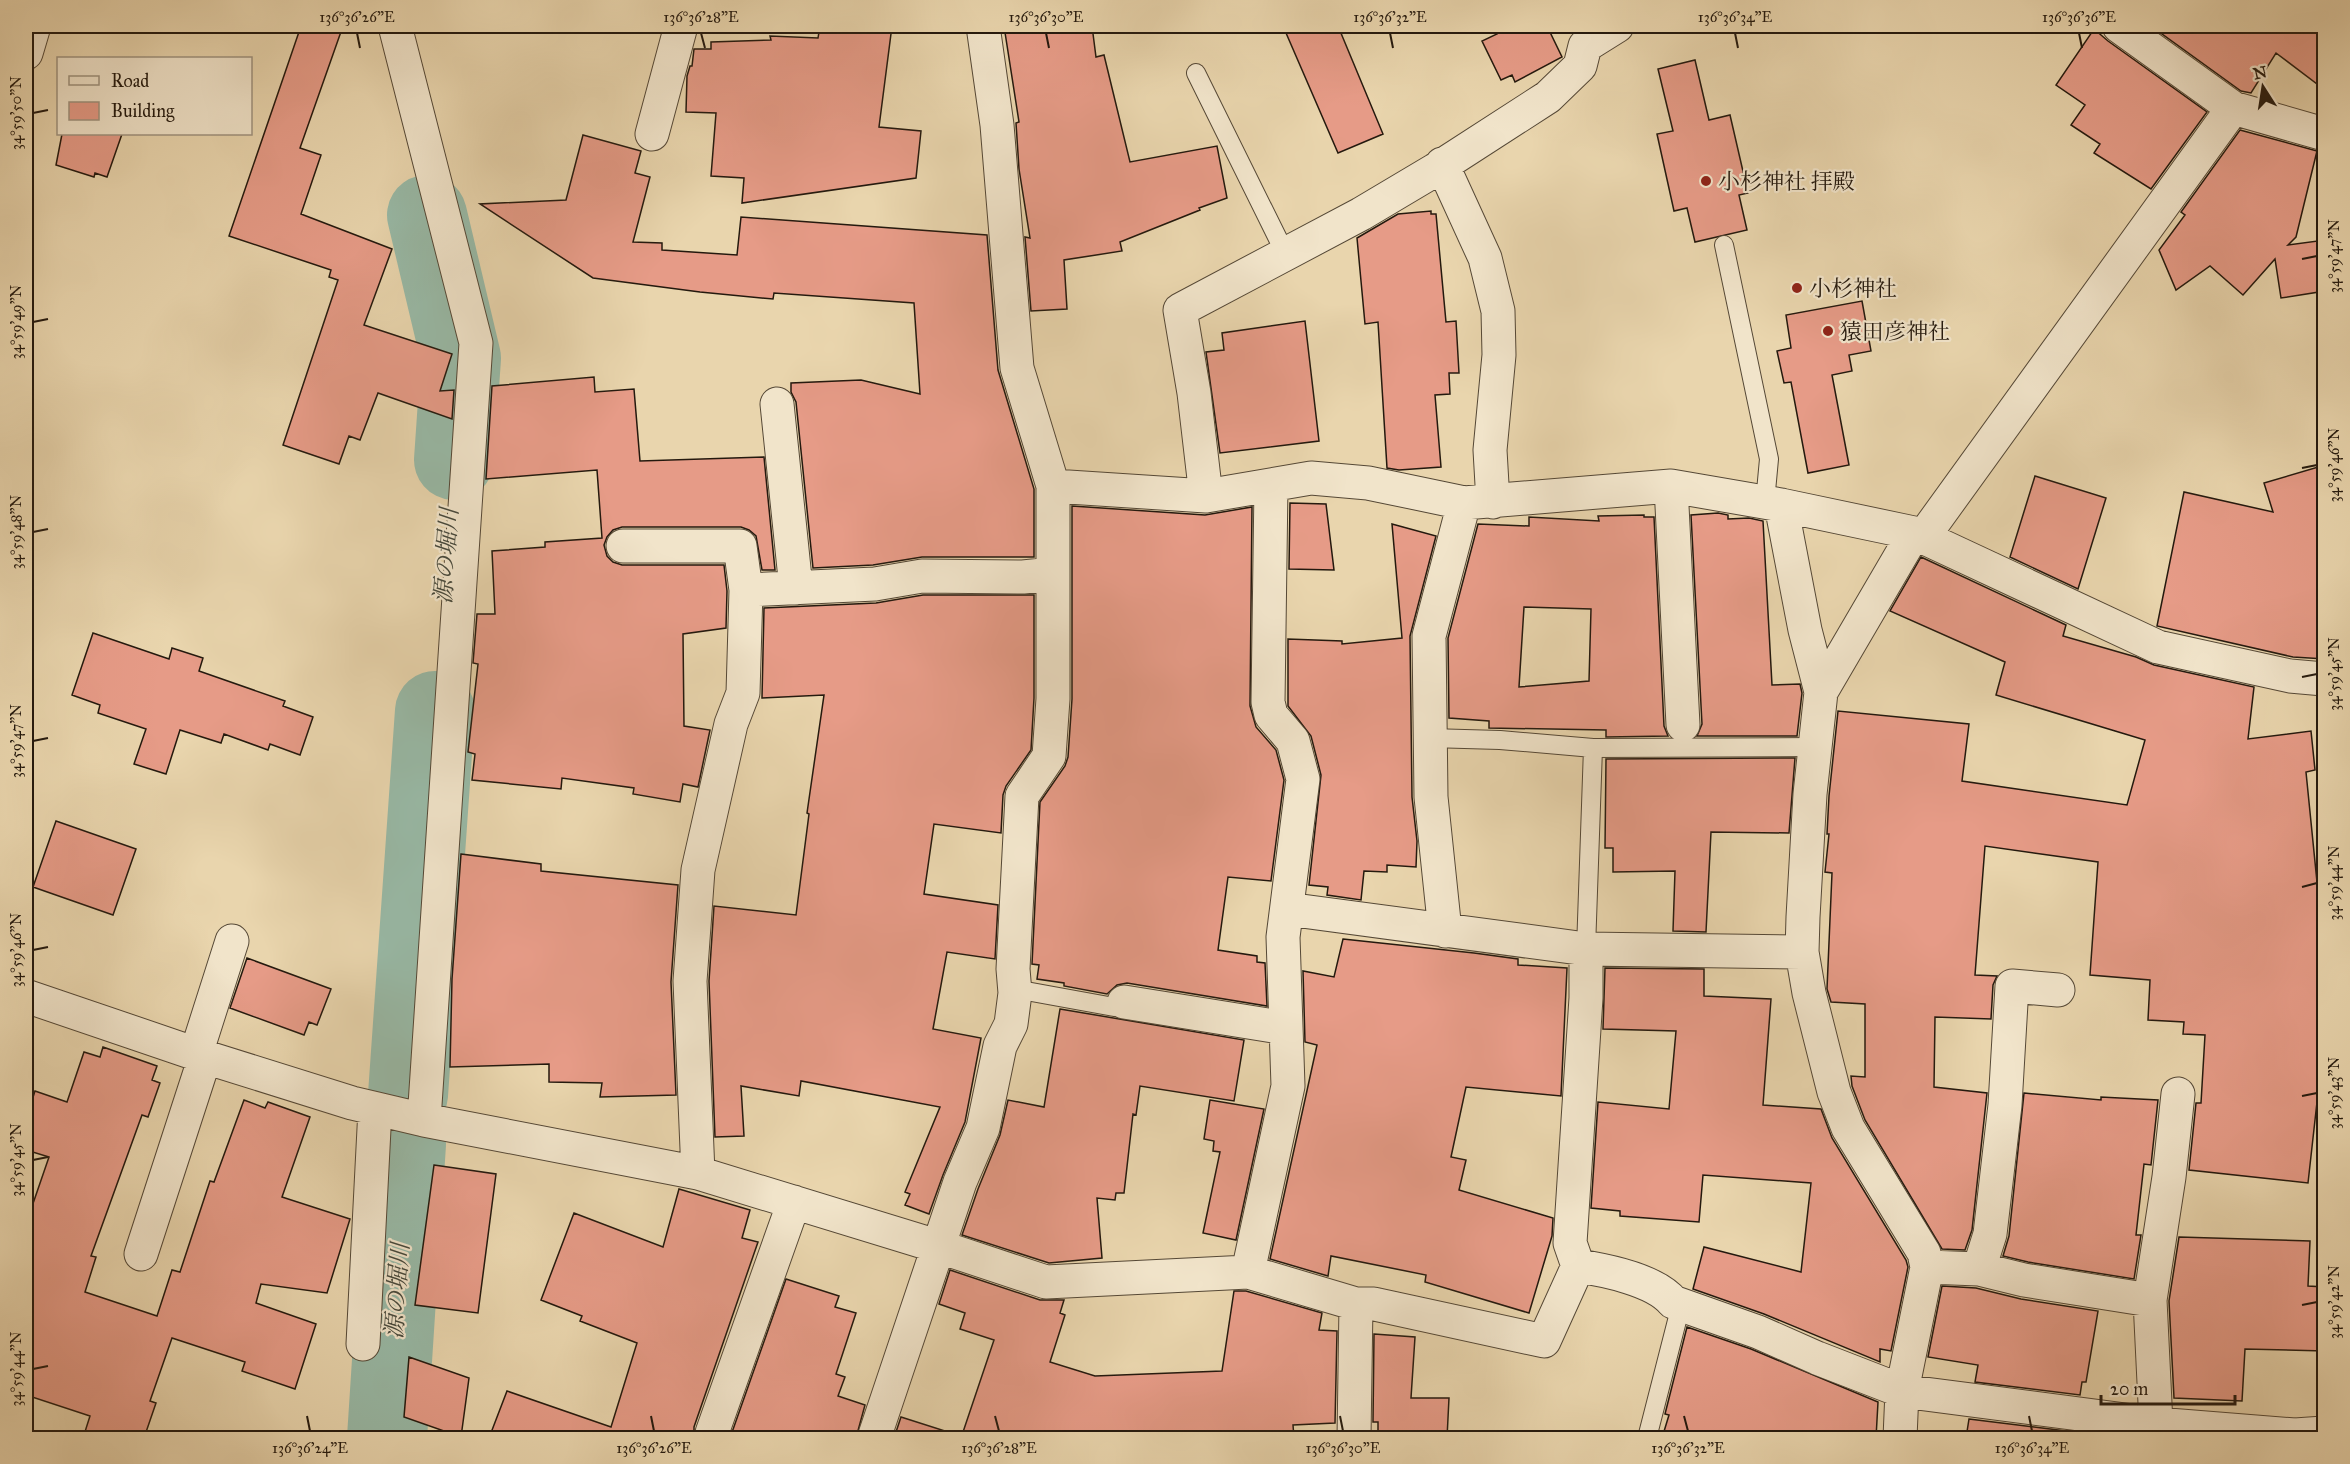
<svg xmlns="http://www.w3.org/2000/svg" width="2350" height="1464" font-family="'IM FELL Great Primer','Noto Serif JP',serif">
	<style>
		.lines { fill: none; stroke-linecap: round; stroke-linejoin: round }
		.river { stroke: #98b9a6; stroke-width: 80 }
		.building { fill: #e69b87; stroke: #24190e; stroke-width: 1.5; fill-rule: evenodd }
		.lane-casing { stroke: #554836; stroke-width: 20 }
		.street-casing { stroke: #554836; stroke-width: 35 }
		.lane { stroke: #f1e4ca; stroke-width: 18 }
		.street { stroke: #f1e4ca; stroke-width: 33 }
		.ticks { fill: none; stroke: #24190e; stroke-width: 2 }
		.poi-dot { fill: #8f2418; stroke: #f1e4ca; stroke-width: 2 }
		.labels { text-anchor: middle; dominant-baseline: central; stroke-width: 4.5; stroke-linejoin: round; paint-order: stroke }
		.poi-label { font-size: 22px; fill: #24190e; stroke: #f1e4ca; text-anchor: start }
		.water-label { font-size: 24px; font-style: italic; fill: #47493c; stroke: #f1e4ca }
		.neatline { fill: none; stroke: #24190e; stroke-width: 2 }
		.ticks-label { font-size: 15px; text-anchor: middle; fill: #24190e }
	</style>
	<rect width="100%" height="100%" fill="#e9d5ad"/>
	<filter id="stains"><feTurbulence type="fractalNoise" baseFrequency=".00333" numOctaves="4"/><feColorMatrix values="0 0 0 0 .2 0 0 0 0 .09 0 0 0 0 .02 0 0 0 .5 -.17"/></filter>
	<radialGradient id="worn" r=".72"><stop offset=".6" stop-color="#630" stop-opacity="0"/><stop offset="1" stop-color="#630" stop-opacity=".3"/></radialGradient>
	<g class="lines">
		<path class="river" d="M427,215L461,358L454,460
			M408,1095L435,711
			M387,1438L406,1144"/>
	</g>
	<path class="building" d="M301,26H343L300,148L321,155L301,214L392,249L364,325L452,354L440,391L454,390L452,419L378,393L360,440L349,436L339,464L283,445L338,280L329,277L331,270L229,236Z
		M820,26H892L879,127L921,131L916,178L742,203L744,178L711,176L716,113L686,112L687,76L690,66H692L694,49H711V42L771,40L770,36L818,38Z
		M1004,26H1092L1096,57L1104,55L1130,162L1217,146L1227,198L1199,208L1200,210L1120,242L1122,251L1064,260L1067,309L1031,311L1025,237L1030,238L1019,169L1016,123L1019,122Z
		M1283,26H1338L1383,134L1338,153Z
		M1493,26H1547L1562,57L1515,82L1512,75L1501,80L1482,41L1497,34Z
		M2162,26H2325V90L2276,53L2251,93L2241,91L2158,31Z
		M2094,29L2108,41L2207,112L2151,189L2094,153L2100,144L2071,125L2085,105L2056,85Z
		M1695,60L1709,120L1730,115L1748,193L1739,195L1747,230L1695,242L1687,208L1674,211L1657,134L1673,131L1658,69Z
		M2240,130L2317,151L2296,237L2288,245L2325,240V291L2281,298L2275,259L2243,295L2210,266L2176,290L2159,250L2185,215L2181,212Z
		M62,134H122L107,177L95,173L94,177L56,165Z
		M583,135L641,151L635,173L650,177L633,242L662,243V250L737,255L741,217L987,235L998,370L1034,489V557H922L873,565L813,568L796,402L791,392V383L861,380L920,394L914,303L774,293L773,299L700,292L593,278L480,204L566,200Z
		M1431,211V214H1436L1446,322L1456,321L1459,373H1449L1450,394L1435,395L1441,467L1399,470L1387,468L1378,322L1365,324L1357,238L1398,214Z
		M1862,301L1871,351L1849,355L1852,371L1832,375L1849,465L1808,473L1791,382L1784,383L1777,351L1791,348L1786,315Z
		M1305,321L1319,441L1220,453L1206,352L1224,350L1222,333Z
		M594,377L595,392L634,389L640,461L764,457L775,570H762L756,536L749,530L741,527H622L613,530L607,537L604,545L607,556L613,562L622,565H724L727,591L726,628L683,634L684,726L710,730L698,787L683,784L680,802L633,794L634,788L562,778L561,789L472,780L475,754L468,752L478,664L473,663L477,614H495L492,551L545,547V542L602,538L597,470L486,479L492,386Z
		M2325,465V659L2293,657L2157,626L2184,492L2273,512L2264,483Z
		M2035,476L2106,498L2078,589L2010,557Z
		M1290,503L1326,504L1334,570L1289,569Z
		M1072,506L1205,515L1252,507L1250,706L1256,727L1276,750L1284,780L1271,881L1228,877L1218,950L1257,956V962L1265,963L1267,1006L1127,983L1117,985L1107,994L1064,986V983L1037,979L1039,965L1032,964L1040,802L1065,766L1068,757L1072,699Z
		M1718,513L1728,515V519L1749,518L1763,521L1772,685L1800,684L1802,693L1797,736H1697L1702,724L1691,515Z
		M1644,515V517H1654L1664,726L1668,736L1606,737V730L1489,728V721L1449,718L1448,638L1478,524L1529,526V517L1599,521L1598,516ZM1524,607L1591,609L1589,681L1519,687Z
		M1392,524L1436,536L1410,636L1412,797L1417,841L1416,867L1387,865V872L1364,871L1361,900L1327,895L1328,887L1309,885L1321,775L1311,736L1288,706V639L1342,641V644L1402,638Z
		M1921,557L2066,625L2063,636L2136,657L2154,665L2254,687L2248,739L2311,731L2315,770L2306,772L2318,892H2325V1044H2321V1066L2308,1183L2189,1170L2196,1103H2201L2205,1035L2183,1034L2184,1022L2148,1020L2150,980L2090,975L2098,862L1985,846L1975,975L1997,976L1993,985L1991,1019L1935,1017L1934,1087L1987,1093L1972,1230L1965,1250L1942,1249L1865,1120L1852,1086L1851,1076L1865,1077V1004L1831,1002L1827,989L1832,873L1825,872L1829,834H1827L1829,796L1838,711L1969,724L1962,781L2127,805L2145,740L1996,695L2005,662L1890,611Z
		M923,595H1034V698L1031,750L1006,786L1003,795L1001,833L934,824L924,894L998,905L995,959L947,952L933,1029L981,1038L965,1122L943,1175L929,1214L905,1205L910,1194L905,1192L940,1107L801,1081L799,1096L741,1086L744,1136L715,1137L709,981L714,906L796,915L809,814L807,813L824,695L762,698L764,608L876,603Z
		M93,633L169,659L172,648L203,658L199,671L285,701L283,706L313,717L300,755L270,744L268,750L224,734L221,743L180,730L166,774L134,764L146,729L98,713L100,705L72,695Z
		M1795,758L1789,833L1711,832L1706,932L1673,931L1675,871L1613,872V848H1605L1606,759Z
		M56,821L136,849L113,915L33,887Z
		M461,854L541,864V871L678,885L671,982L676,1095L600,1097L602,1083L549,1082V1064L450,1067L452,979Z
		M1343,939L1474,953L1518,959V965L1567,968L1561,1096L1466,1087L1451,1157L1466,1160L1459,1190L1553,1218L1552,1236L1529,1313L1425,1282L1426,1275L1331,1256L1328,1276L1270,1259L1317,1045L1305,1042L1303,971L1334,977Z
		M247,958L331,989L317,1025L309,1022L304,1035L230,1008Z
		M1605,968L1704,969V996L1771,999L1763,1105L1821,1109L1832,1138L1906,1260L1908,1267L1891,1351L1880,1349V1362L1764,1314L1693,1289L1704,1247L1801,1272L1811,1183L1703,1175L1699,1222L1620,1216V1211L1591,1208L1598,1102L1669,1109L1676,1031L1603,1029Z
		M1060,1009L1244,1040L1234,1101L1140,1086L1136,1115L1133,1114L1124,1193H1116L1115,1200L1097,1198L1102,1258L1049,1263L962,1235L978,1189L1000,1135L1008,1100L1044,1107Z
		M103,1047L157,1066L152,1080L160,1083L148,1117L142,1115L91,1256L96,1257L85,1292L157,1316L172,1270L180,1272L210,1181L214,1182L244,1100L265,1108L268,1102L310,1117L282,1197L350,1219L327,1293L261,1284L256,1303L316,1324L295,1389L242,1371L245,1362L172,1338L150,1401L156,1403L144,1438H83L90,1416L26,1395V1224L49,1157L26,1150V1119L35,1091L67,1102L84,1052L100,1057Z
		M2024,1093L2101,1100V1097L2158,1100L2151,1165L2144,1164L2136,1235H2141L2134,1279L2028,1262L2003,1256L2009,1236Z
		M1210,1100L1264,1109L1236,1240L1203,1233L1220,1152L1213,1151L1214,1141L1204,1139Z
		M434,1165L496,1174L478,1313L415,1305Z
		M679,1189L750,1210L742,1238L758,1242L694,1427V1438H489L507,1391L611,1427L637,1343L580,1321L582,1316L541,1300L574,1213L663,1247Z
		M2179,1237L2310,1241L2308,1286L2325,1287V1351L2245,1349L2242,1401L2174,1398L2169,1301Z
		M950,1270L1040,1300H1064L1060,1313L1065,1315L1050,1362L1095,1376L1222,1371L1234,1291H1246L1322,1313L1319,1330L1337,1331L1335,1423L1293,1425L1294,1438H961L994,1340L960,1329L965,1313L939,1304Z
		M786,1279L839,1296L835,1307L856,1313L836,1374L845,1377L838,1396L865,1405L856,1438H730Z
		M1942,1286L1976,1288L2021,1299L2098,1311L2086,1382H2082L2080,1395L1975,1382L1978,1365L1928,1357Z
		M1687,1327L1751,1349L1878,1402L1876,1438H1662L1669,1415L1665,1414Z
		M1374,1334L1415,1337L1411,1398H1449L1447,1438H1378V1422H1373Z
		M409,1357L469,1378L461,1437L404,1417Z
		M901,1417L945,1431L944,1438H894Z
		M1969,1419L2074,1432L2073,1438H1966Z"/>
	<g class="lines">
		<defs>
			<path id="lane" d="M1196,73L1286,255
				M1724,245L1769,459L1765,502
				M1429,738L1500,740L1593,748L1815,747
				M1586,949L1593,748
				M1015,989L1114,1007L1124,1002
				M1647,1438L1681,1305"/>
			<path id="street" d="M395,26L476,343L424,1120
				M2119,26L2233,108L2324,134
				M26,53L34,26
				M652,134L681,26
				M1442,164L1485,258L1498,311L1499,355L1490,450L1493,502
				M777,404L796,588
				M1053,486L1206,496L1311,478L1368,483L1464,503L1671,486L1781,505L1914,533L2158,647L2290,676L2324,679
				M1671,486L1683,725
				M1206,496L1194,393L1180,310L1361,214L1435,170L1548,97L1580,66L1585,46L1617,26
				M1781,505L1805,630L1821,692L1810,794L1803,917L1802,952L1809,993L1834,1092L1848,1128L1924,1253L1927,1267L1902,1391L1900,1438
				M1923,537L2233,108
				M623,546H740L746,590
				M1821,692L1914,533
				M1287,909L1586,949L1802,952
				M1445,931L1431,797L1429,636L1464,503
				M26,996L205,1057L352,1103L424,1120L698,1173L940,1247L1046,1282L1248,1272L1356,1304H1374L1544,1341L1578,1266L1570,1243L1586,998V949
				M1124,1002L1286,1028
				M196,1054L232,941
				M698,1173L690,981L698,870L731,724L743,693L746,590L875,584L922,576L1023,577L1053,574
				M141,1254L205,1057
				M1578,1266C1605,1270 1655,1280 1673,1302L1758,1332L1817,1358L1902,1391L2156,1424L2295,1435L2324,1433
				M1927,1267L1979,1269L2024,1280L2150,1300
				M1979,1269L1990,1234L2005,1105L2012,986L2058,990
				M1248,1272L1288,1086L1283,937L1303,779L1293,741L1271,715L1268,702L1271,485
				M363,1344L375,1109
				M2156,1424L2150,1300L2169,1177L2178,1094
				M712,1433L794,1202
				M874,1438L960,1182L983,1128L1000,1046L1011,1024L1015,993L1013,969L1022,796L1049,756L1053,699V486L1017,368L997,125L983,26
				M1354,1438L1356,1304"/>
		</defs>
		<use href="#lane" class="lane-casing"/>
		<use href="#street" class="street-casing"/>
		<use href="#lane" class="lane"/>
		<use href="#street" class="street"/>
	</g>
	<path class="ticks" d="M357,33L360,48M701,33L705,48M1046,33L1049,48M1390,33L1393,48M1735,33L1738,48M2079,33L2082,48M33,113L48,110M2302,259L2317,256M33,322L48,319M2302,468L2317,465M33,532L48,529M2302,677L2317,674M33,741L48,738M2302,887L2317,883M33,950L48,947M2302,1096L2317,1093M33,1160L48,1157M2302,1305L2317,1302M33,1369L48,1366M307,1416L310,1431M651,1416L654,1431M995,1416L999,1431M1340,1416L1343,1431M1684,1416L1688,1431M2029,1416L2032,1431"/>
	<g class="poi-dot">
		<circle cx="1706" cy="181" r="6"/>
		<circle cx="1797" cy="288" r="6"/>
		<circle cx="1828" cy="331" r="6"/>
	</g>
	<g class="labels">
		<g class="poi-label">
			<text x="1718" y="181">小杉神社 拝殿</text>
			<text x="1809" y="288">小杉神社</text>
			<text x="1840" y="331">猿田彦神社</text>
		</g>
		<g class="water-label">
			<text transform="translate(446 556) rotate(-86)">源の堀川</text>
			<text transform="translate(397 1291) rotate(-86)">源の堀川</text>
		</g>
	</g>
	<rect width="2350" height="1464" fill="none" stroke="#e9d5ad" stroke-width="66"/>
	<rect x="57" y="57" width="195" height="78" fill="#f1e4ca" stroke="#9f937f" stroke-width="1.5"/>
	<rect x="69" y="76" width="30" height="9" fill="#f1e4ca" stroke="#9f937f" stroke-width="1.5"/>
	<text x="111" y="87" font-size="18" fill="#24190e">Road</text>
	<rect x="69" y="102" width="30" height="18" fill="#e69b87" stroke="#9f937f" stroke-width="1.5"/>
	<text x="111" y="117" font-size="18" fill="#24190e">Building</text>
	<g transform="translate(2263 87) rotate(348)" stroke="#f1e4ca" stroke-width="4.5" paint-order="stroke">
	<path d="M0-4.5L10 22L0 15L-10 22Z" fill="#24190e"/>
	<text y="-9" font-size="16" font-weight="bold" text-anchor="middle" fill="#24190e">N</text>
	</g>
	<path d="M2101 1395v9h134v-9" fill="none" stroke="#24190e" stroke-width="3"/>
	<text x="2110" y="1395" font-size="18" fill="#24190e" stroke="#f1e4ca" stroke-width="4.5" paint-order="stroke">20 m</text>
	<rect x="33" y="33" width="2284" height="1398" class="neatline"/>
	<g class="ticks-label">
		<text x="357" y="22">136°36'26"E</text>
		<text x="701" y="22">136°36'28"E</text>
		<text x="1046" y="22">136°36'30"E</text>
		<text x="1390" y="22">136°36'32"E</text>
		<text x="1735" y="22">136°36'34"E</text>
		<text x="2079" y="22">136°36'36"E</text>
		<text transform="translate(16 113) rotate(-90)" y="5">34°59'50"N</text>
		<text transform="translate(2334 256) rotate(-90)" y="5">34°59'47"N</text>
		<text transform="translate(16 322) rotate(-90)" y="5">34°59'49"N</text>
		<text transform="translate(2334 465) rotate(-90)" y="5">34°59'46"N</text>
		<text transform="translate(16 532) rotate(-90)" y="5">34°59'48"N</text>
		<text transform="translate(2334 674) rotate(-90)" y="5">34°59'45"N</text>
		<text transform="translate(16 741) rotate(-90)" y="5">34°59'47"N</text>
		<text transform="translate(2334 883) rotate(-90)" y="5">34°59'44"N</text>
		<text transform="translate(16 950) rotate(-90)" y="5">34°59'46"N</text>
		<text transform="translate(2334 1093) rotate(-90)" y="5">34°59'43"N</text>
		<text transform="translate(16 1160) rotate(-90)" y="5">34°59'45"N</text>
		<text transform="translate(2334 1302) rotate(-90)" y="5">34°59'42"N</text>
		<text transform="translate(16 1369) rotate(-90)" y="5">34°59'44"N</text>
		<text x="310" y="1453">136°36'24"E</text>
		<text x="654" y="1453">136°36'26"E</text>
		<text x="999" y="1453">136°36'28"E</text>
		<text x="1343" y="1453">136°36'30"E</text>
		<text x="1688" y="1453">136°36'32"E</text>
		<text x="2032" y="1453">136°36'34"E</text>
	</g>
	<rect width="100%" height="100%" filter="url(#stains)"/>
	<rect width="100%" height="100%" fill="url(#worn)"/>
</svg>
